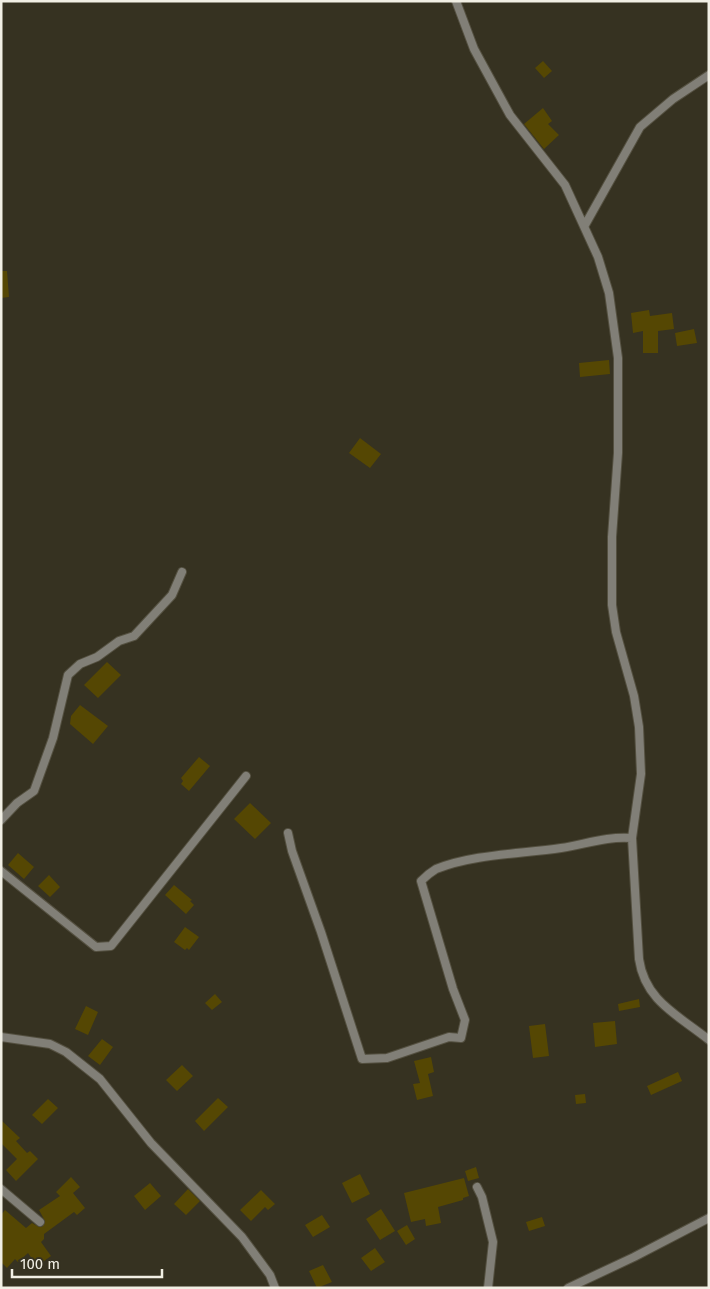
<svg xmlns="http://www.w3.org/2000/svg" width="710" height="1289" font-family="'Fira Sans',sans-serif">
	<style>
		.building { fill: #554703 }
		.lines { fill: none; stroke-linecap: round; stroke-linejoin: round }
		.street-casing { stroke: #545040; stroke-width: 10 }
		.street { stroke: #817f77; stroke-width: 8 }
	</style>
	<rect width="100%" height="100%" fill="#363221"/>
	<path class="building" d="M543,61L552,71L544,78L535,68Z
		M543,108L552,121L548,124L559,135L544,149L524,124Z
		M1,271H7L9,297L1,298Z
		M649,310L650,316L672,313L674,329L658,331V353H643V331L633,333L631,313Z
		M694,329L697,343L677,346L675,333Z
		M609,360L610,374L580,377L579,363Z
		M360,438L381,454L370,468L349,453Z
		M107,662L121,675L98,698L84,685Z
		M80,705L108,726L93,744L70,724L71,716Z
		M199,757L210,766L189,791L181,784L183,781L181,778Z
		M250,803L271,823L255,839L234,819Z
		M18,853L34,867L24,879L8,865Z
		M49,875L60,887L50,897L38,886Z
		M174,885L192,900L190,901L194,905L186,914L165,895Z
		M185,927L199,937L189,950L187,948L185,950L174,942Z
		M215,994L222,1002L212,1010L205,1003Z
		M639,999L640,1007L619,1011L618,1004Z
		M86,1006L98,1012L88,1035L75,1029Z
		M615,1021L617,1044L595,1047L593,1023Z
		M545,1024L549,1056L533,1058L529,1026Z
		M102,1039L113,1047L100,1065L88,1056Z
		M431,1057L434,1072L428,1074L433,1096L417,1100L413,1084L420,1083L414,1061Z
		M182,1065L193,1076L177,1091L166,1080Z
		M678,1072L682,1081L651,1095L647,1086Z
		M585,1094L586,1103L576,1104L575,1095Z
		M218,1098L228,1107L204,1131L195,1121Z
		M48,1099L58,1108L42,1124L32,1115Z
		M1,1120L20,1138L16,1141L27,1153L30,1151L38,1159L16,1181L6,1170L17,1159L1,1143Z
		M476,1167L479,1178L468,1181L465,1171Z
		M360,1174L370,1194L352,1203L342,1183Z
		M71,1177L80,1187L73,1193L85,1208L77,1215L74,1212L44,1234V1239L41,1242L51,1256L37,1266L28,1253L18,1262L15,1259L7,1268L1,1262V1215L5,1210L26,1228L32,1223L39,1227H42L45,1221L39,1210L60,1196L56,1192Z
		M464,1178L469,1196L463,1198V1200L438,1207L441,1223L426,1226L425,1219L411,1222L404,1193Z
		M150,1183L161,1196L145,1210L134,1196Z
		M188,1189L200,1201L186,1215L174,1204Z
		M261,1190L275,1204L268,1210L265,1207L251,1221L240,1210Z
		M381,1209L395,1231L380,1240L366,1219Z
		M322,1215L330,1227L313,1237L305,1225Z
		M542,1217L545,1226L529,1231L526,1222Z
		M407,1225L415,1239L406,1245L397,1231Z
		M375,1248L385,1262L371,1271L361,1258Z
		M323,1265L332,1282L317,1288L309,1271Z"/>
	<g class="lines">
		<defs>
			<path id="street" d="M456,1L474,49L510,115L565,185L598,257L609,293L618,358V453L612,537V605L616,632L634,696L639,727L641,774L632,838L639,959C645,1001 678,1015 709,1040
				M585,225L640,127L673,99L709,75
				M1,820L17,803L34,791L53,738L68,675L80,664L97,657L119,641L134,636L172,595L182,572
				M288,833L292,851L321,932L362,1059L387,1058L449,1037L461,1038L465,1020L453,989L421,881C425,877 431,872 436,869C474,854 520,854 561,848C586,844 607,836 632,838
				M1,871L96,947L111,946L246,776
				M1,1037L50,1044L66,1052L100,1079L151,1143L242,1237L270,1275L275,1288
				M477,1187L482,1197L493,1242L488,1288
				M1,1189L40,1222
				M568,1288L634,1257L709,1218"/>
		</defs>
		<use href="#street" class="street-casing"/>
		<use href="#street" class="street"/>
	</g>
	<rect width="710" height="1289" fill="none" stroke="#f1efe4" stroke-width="5"/>
	<path d="M12 1269v8h150v-8" fill="none" stroke="#f1efe4" stroke-width="2.5"/>
	<text x="20" y="1269" font-size="15" fill="#f1efe4" stroke="#363221" stroke-width="4" paint-order="stroke">100 m</text>
</svg>
